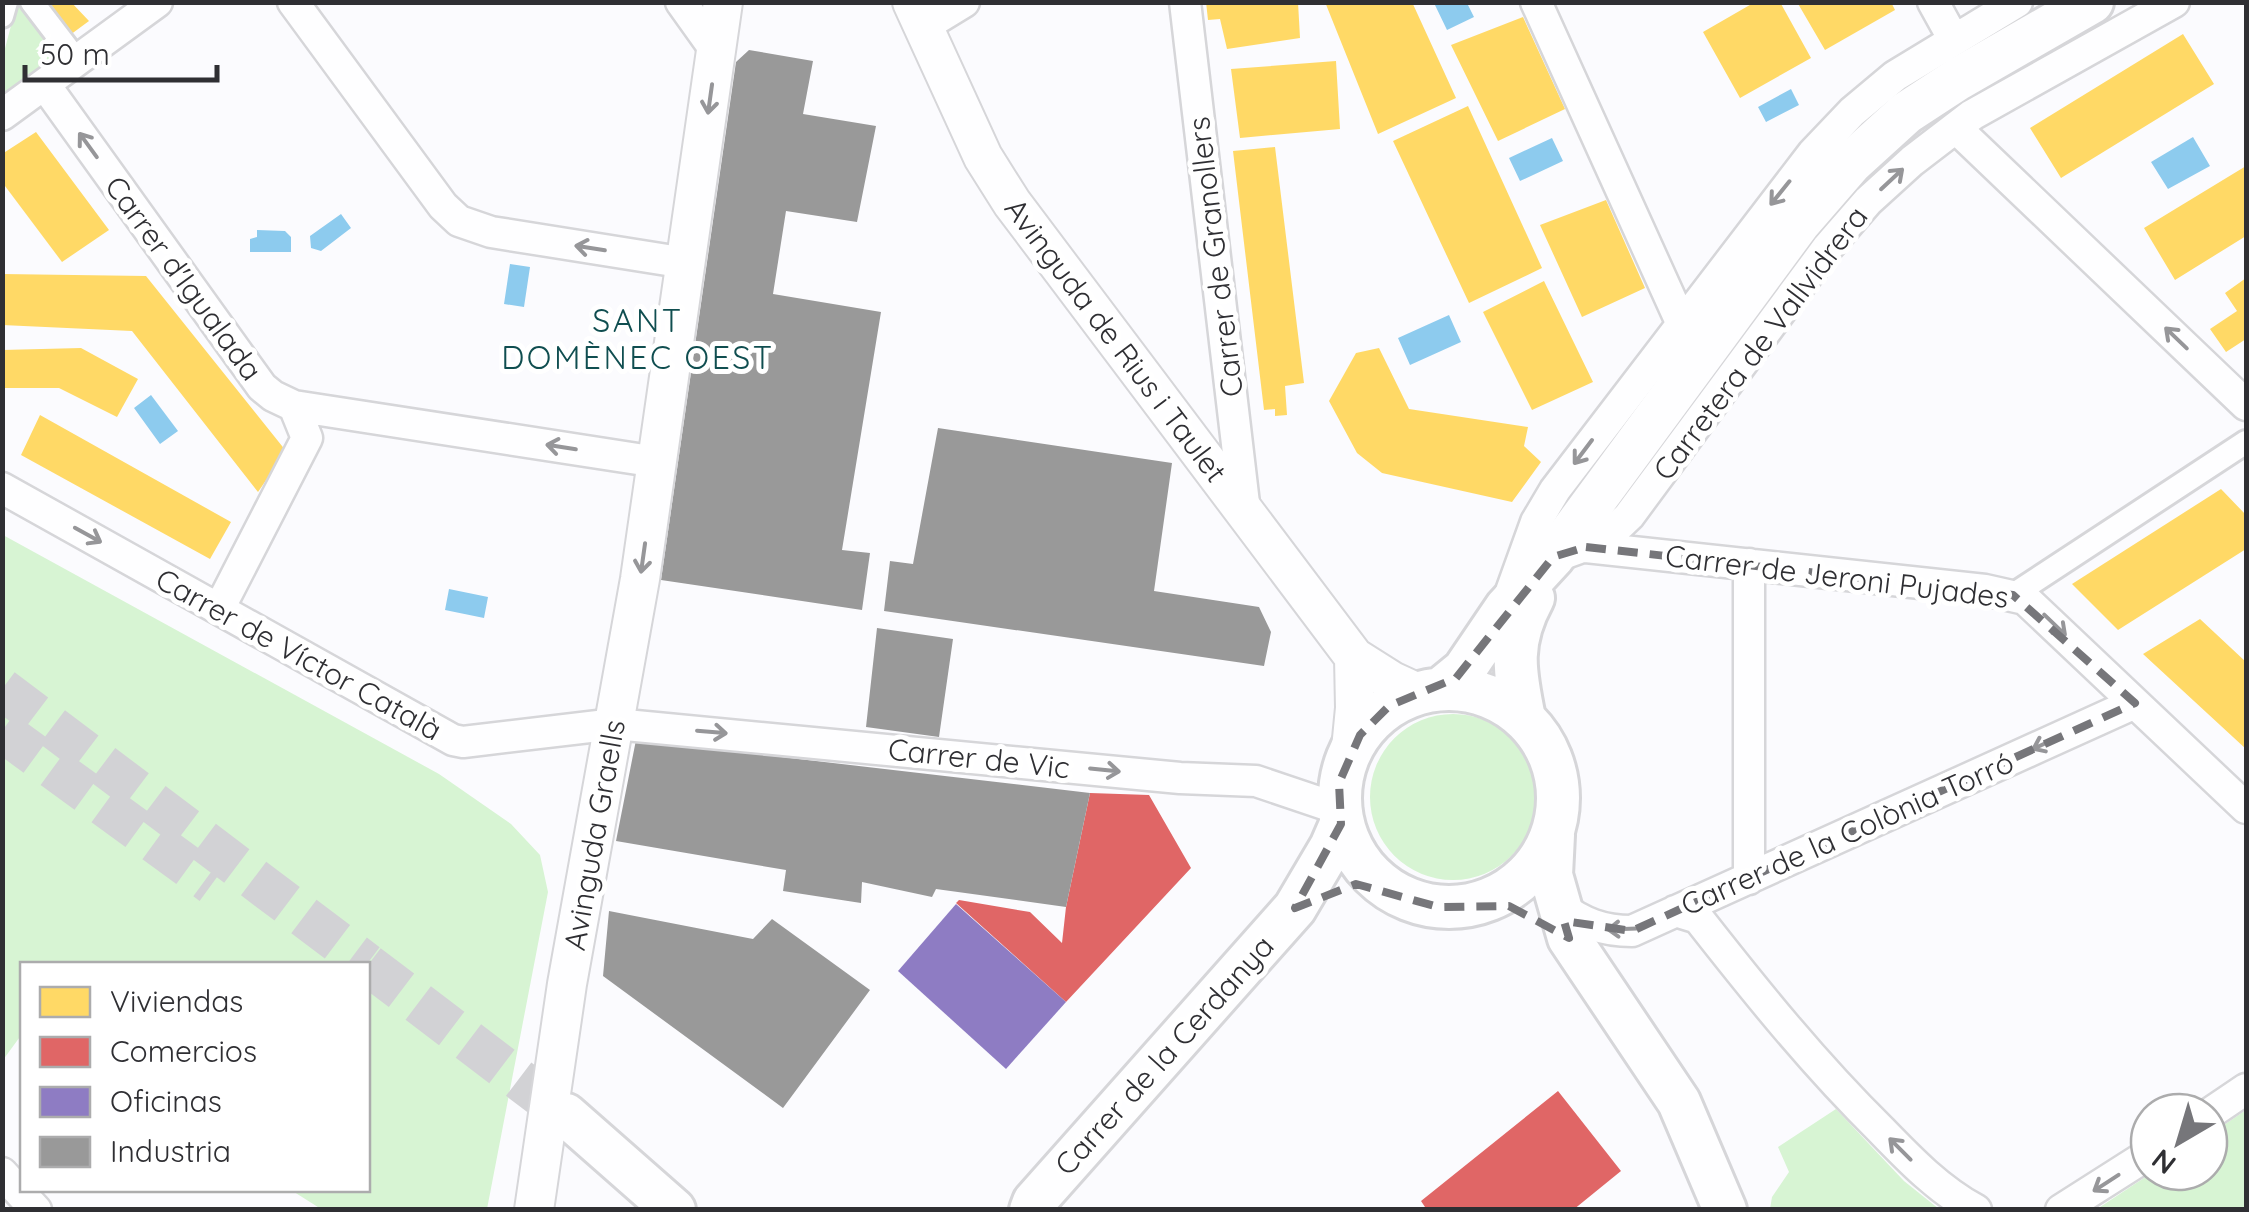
<svg xmlns="http://www.w3.org/2000/svg" width="2249" height="1212" font-family="Quicksand,sans-serif">
	<style>
		.green { fill: #d7f4d3 }
		.water { fill: #8dcbee }
		.homes { fill: #ffd966 }
		.shops { fill: #e06666 }
		.offices { fill: #8e7cc3 }
		.industry { fill: #999 }
		.lines { fill: none; stroke-linecap: round; stroke-linejoin: round }
		.secondary-tunnel { stroke: #d2d2d5; stroke-width: 42; stroke-dasharray: 42 21; stroke-linecap: butt }
		.pedestrian-casing { stroke: #d6d6d9; stroke-width: 28 }
		.minor-casing { stroke: #d6d6d9; stroke-width: 35 }
		.tertiary-casing { stroke: #d6d6d9; stroke-width: 42 }
		.secondary-casing { stroke: #d6d6d9; stroke-width: 48 }
		.pedestrian { stroke: #fefeff; stroke-width: 22 }
		.minor { stroke: #fefeff; stroke-width: 30 }
		.tertiary { stroke: #fefeff; stroke-width: 38 }
		.secondary { stroke: #fefeff; stroke-width: 42 }
		.oneway { stroke: #969699 }
		.marked { fill: none; stroke: #76767a; stroke-width: 8; stroke-dasharray: 20 12; stroke-linejoin: round }
		.labels { text-anchor: middle; dominant-baseline: central; stroke-width: 10; stroke-linejoin: round; paint-order: stroke }
		.street-label { font-size: 30px; fill: #2f2f33; stroke: #fff }
		.neighbourhood-label { font-size: 32px; letter-spacing: 2.5px; fill: #104e50; stroke: #fff }
	</style>
	<rect width="100%" height="100%" fill="#fbfbfe"/>
	<path class="green" d="M17,3H25L66,61L3,109V56Z
		M3,535L439,774L511,824L540,855L548,892L487,1209H321L291,1190H368V964H22V1034L3,1060Z
		M1370 797a83 83 0 1 1 166 0a83 83 0 1 1-166 0Z
		M1836,1109L1904,1181L1939,1209H1770L1772,1197L1789,1172L1778,1147Z
		M2246,1110V1209H2097L2153,1172H2209V1135Z"/>
	<path class="water" d="M1434,3H1467L1474,17L1447,30Z
		M1791,89L1799,105L1766,122L1758,107Z
		M2193,137L2210,166L2168,189L2151,162Z
		M1552,138L1563,161L1520,181L1509,158Z
		M341,214L351,228L321,251L311,248L310,236Z
		M257,230L285,231L291,237V252H250V239L257,237Z
		M510,264L530,267L524,307L504,304Z
		M1449,315L1461,342L1410,365L1398,338Z
		M151,395L178,431L160,444L134,408Z
		M449,589L488,597L484,618L445,610Z"/>
	<path class="homes" d="M43,2H71L89,21L70,35Z
		M1206,2H1298L1300,38L1227,49L1220,19L1208,20Z
		M1325,2H1412L1456,98L1378,134Z
		M1755,2H1780L1811,58L1740,98L1703,32Z
		M1797,2H1891L1895,10L1825,50Z
		M1523,17L1565,109L1498,141L1451,45Z
		M2183,34L2214,84L2061,178L2030,128Z
		M1336,61L1340,129L1240,138L1231,69Z
		M1468,106L1542,268L1469,303L1393,141Z
		M36,132L109,230L62,262L2,182V154Z
		M1275,147L1304,383L1285,386L1287,415L1275,416V409L1264,410L1233,151Z
		M2246,166V236L2175,280L2144,228Z
		M1606,200L1645,288L1582,317L1540,225Z
		M2,274L146,276L286,451L258,492L132,331L2,325Z
		M2246,278V339L2226,352L2210,329L2237,311L2225,293Z
		M1544,281L1593,382L1532,410L1483,312Z
		M81,348L138,379L117,417L59,388H2V350Z
		M1379,348L1409,409L1528,427L1524,446L1541,462L1512,502L1382,473L1357,453L1329,401L1356,353Z
		M40,415L231,522L210,559L21,455Z
		M2221,489L2246,515V549L2118,630L2072,584Z
		M2200,619L2246,662V749L2143,654Z"/>
	<path class="shops" d="M1090,793L1149,795L1191,868L1066,1002L956,903L959,900L1030,912L1062,943L1066,907Z
		M1558,1091L1621,1171L1573,1210H1427L1421,1201Z"/>
	<path class="offices" d="M956,904L1066,1002L1006,1069L898,971Z"/>
	<path class="industry" d="M749,50L813,61L803,114L876,126L857,222L786,211L773,294L881,312L842,550L870,553L862,610L661,580L736,62Z
		M938,428L1172,463L1154,591L1259,607L1271,632L1264,666L884,611L890,561L913,564Z
		M877,628L953,639L939,737L866,727Z
		M636,740L1090,793L1066,907L936,889L932,897L862,882L861,903L783,891L786,870L616,841Z
		M609,911L753,939L772,919L870,990L783,1108L603,976Z"/>
	<g class="lines">
		<path class="secondary-tunnel" d="M2,689L367,964
			M2,731L212,884
			M368,965L566,1115"/>
		<defs>
			<path id="pedestrian" d="M32,2L77,61
				M2,16L6,2
				M2013,595L2246,442"/>
			<path id="minor" d="M293,2L443,206L459,221L491,232L686,263
				M681,2L716,51
				M1185,2L1245,512
				M1536,2L1681,322
				M1933,2L1954,40
				M923,27L964,2
				M45,85L262,387L273,396L294,406L657,462
				M2,115L157,2
				M1956,128L2246,405
				M2,488L453,740L463,742L615,724L1180,778L1256,781L1339,809
				M1586,547L1985,590L2025,599L2246,808
				M1553,557C1582,548 1607,539 1629,516L1828,247L1868,201L1912,161L1972,115L2174,2
				M1749,564V879
				M1509,597L1536,522L1555,490L1813,153L1852,112L1895,76L2017,2
				M219,609L307,438L294,406
				M1559,906C1583,923 1602,931 1632,931L2135,703
				M1675,911L1698,918C1756,992 1814,1064 1881,1130C1910,1160 1939,1190 1976,1210
				M2209,1114L2246,1089
				M2,1173L36,1210
				M2061,1210L2149,1154"/>
			<path id="tertiary" d="M912,2L983,157L1012,203L1354,657L1392,681L1418,693
				M1351,749L1355,708L1354,657
				M534,1210L567,984L640,579L723,2"/>
			<path id="secondary" d="M1442,688L1464,670L1506,608L1553,557L1799,223L1851,163L1906,113L1958,79L2092,2
				M1340 798a109 109 0 1 1 218 0a109 109 0 1 1-218 0Z
				M1524,718C1514,670 1509,642 1533,598
				M1553,835L1551,875L1569,938L1679,1102L1725,1210
				M566,1115L674,1210
				M1031,1210L1034,1202L1295,908L1331,847L1341,824V816"/>
		</defs>
		<use href="#pedestrian" class="pedestrian-casing"/>
		<use href="#minor" class="minor-casing"/>
		<use href="#tertiary" class="tertiary-casing"/>
		<use href="#secondary" class="secondary-casing"/>
		<use href="#pedestrian" class="pedestrian"/>
		<use href="#minor" class="minor"/>
		<use href="#tertiary" class="tertiary"/>
		<use href="#secondary" class="secondary"/>
	</g>
	<defs><path id="oneway-shaft" d="M-6 0H5M1.5-3L5.5 0L1.5 3" fill="none" stroke-width="1.6" stroke-linecap="round" stroke-linejoin="round" transform="scale(2.5)"/></defs>
	<g class="oneway">
		<use href="#oneway-shaft" transform="translate(710 99) rotate(98)"/>
		<use href="#oneway-shaft" transform="translate(88 145) rotate(-126)"/>
		<use href="#oneway-shaft" transform="translate(1892 179) rotate(-43)"/>
		<use href="#oneway-shaft" transform="translate(1780 193) rotate(129)"/>
		<use href="#oneway-shaft" transform="translate(590 248) rotate(-171)"/>
		<use href="#oneway-shaft" transform="translate(2176 338) rotate(-136)"/>
		<use href="#oneway-shaft" transform="translate(561 447) rotate(-171)"/>
		<use href="#oneway-shaft" transform="translate(1583 452) rotate(127)"/>
		<use href="#oneway-shaft" transform="translate(88 535) rotate(29)"/>
		<use href="#oneway-shaft" transform="translate(643 558) rotate(98)"/>
		<use href="#oneway-shaft" transform="translate(2055 625) rotate(44)"/>
		<use href="#oneway-shaft" transform="translate(712 732) rotate(5)"/>
		<use href="#oneway-shaft" transform="translate(2046 743) rotate(155)"/>
		<use href="#oneway-shaft" transform="translate(1105 770) rotate(6)"/>
		<use href="#oneway-shaft" transform="translate(1622 929) rotate(178)"/>
		<use href="#oneway-shaft" transform="translate(1900 1149) rotate(-135)"/>
		<use href="#oneway-shaft" transform="translate(2106 1183) rotate(147)"/>
	</g>
	<path class="marked" d="M1586,547L2013,595L2135,703L1632,931L1564,921L1569,938L1509,906L1438,907L1356,884L1295,908L1341,824L1339,783L1360,735L1389,706L1456,678L1553,557Z"/>
	<g class="labels">
		<g class="street-label">
			<text transform="translate(1215 257) rotate(-97)">Carrer de Granollers</text>
			<text transform="translate(184 278) rotate(54)">Carrer d'Igualada</text>
			<text transform="translate(1116 340) rotate(53)">Avinguda de Rius i Taulet</text>
			<text transform="translate(1760 343) rotate(-53)">Carretera de Vallvidrera</text>
			<text transform="translate(1837 576) rotate(7)">Carrer de Jeroni Pujades</text>
			<text transform="translate(299 654) rotate(29)">Carrer de Víctor Català</text>
			<text transform="translate(979 758) rotate(6)">Carrer de Vic</text>
			<text transform="translate(1847 833) rotate(-24)">Carrer de la Colònia Torró</text>
			<text transform="translate(594 835) rotate(-80)">Avinguda Graells</text>
			<text transform="translate(1164 1055) rotate(-48)">Carrer de la Cerdanya</text>
		</g>
		<g class="neighbourhood-label">
			<text x="638" y="320">SANT<tspan x="638" dy="37">DOMÈNEC OEST</tspan></text>
		</g>
	</g>
	<rect width="2249" height="1212" fill="none" stroke="#2f2f33" stroke-width="10"/>
	<rect x="20" y="962" width="350" height="230" fill="#ffffff" stroke="#acacad" stroke-width="2.5"/>
	<rect x="40" y="987" width="50" height="30" fill="#ffd966" stroke="#acacad" stroke-width="2.5"/>
	<text x="110" y="1012" font-size="30" fill="#2f2f33">Viviendas</text>
	<rect x="40" y="1037" width="50" height="30" fill="#e06666" stroke="#acacad" stroke-width="2.5"/>
	<text x="110" y="1062" font-size="30" fill="#2f2f33">Comercios</text>
	<rect x="40" y="1087" width="50" height="30" fill="#8e7cc3" stroke="#acacad" stroke-width="2.5"/>
	<text x="110" y="1112" font-size="30" fill="#2f2f33">Oficinas</text>
	<rect x="40" y="1137" width="50" height="30" fill="#999999" stroke="#acacad" stroke-width="2.5"/>
	<text x="110" y="1162" font-size="30" fill="#2f2f33">Industria</text>
	<g transform="translate(2179 1142) rotate(218)"><circle r="48" fill="#ffffff" stroke="#acacad" stroke-width="2.5"/>
	<path d="M0-8L18 38L0 25L-18 38Z" fill="#76767a"/>
	<text y="-15" font-size="28" font-weight="bold" text-anchor="middle" fill="#2f2f33">N</text>
	</g>
	<path d="M25 65v15h192v-15" fill="none" stroke="#2f2f33" stroke-width="5"/>
	<text x="40" y="65" font-size="30" fill="#2f2f33" stroke="#ffffff" stroke-width="8" paint-order="stroke">50 m</text>
</svg>
